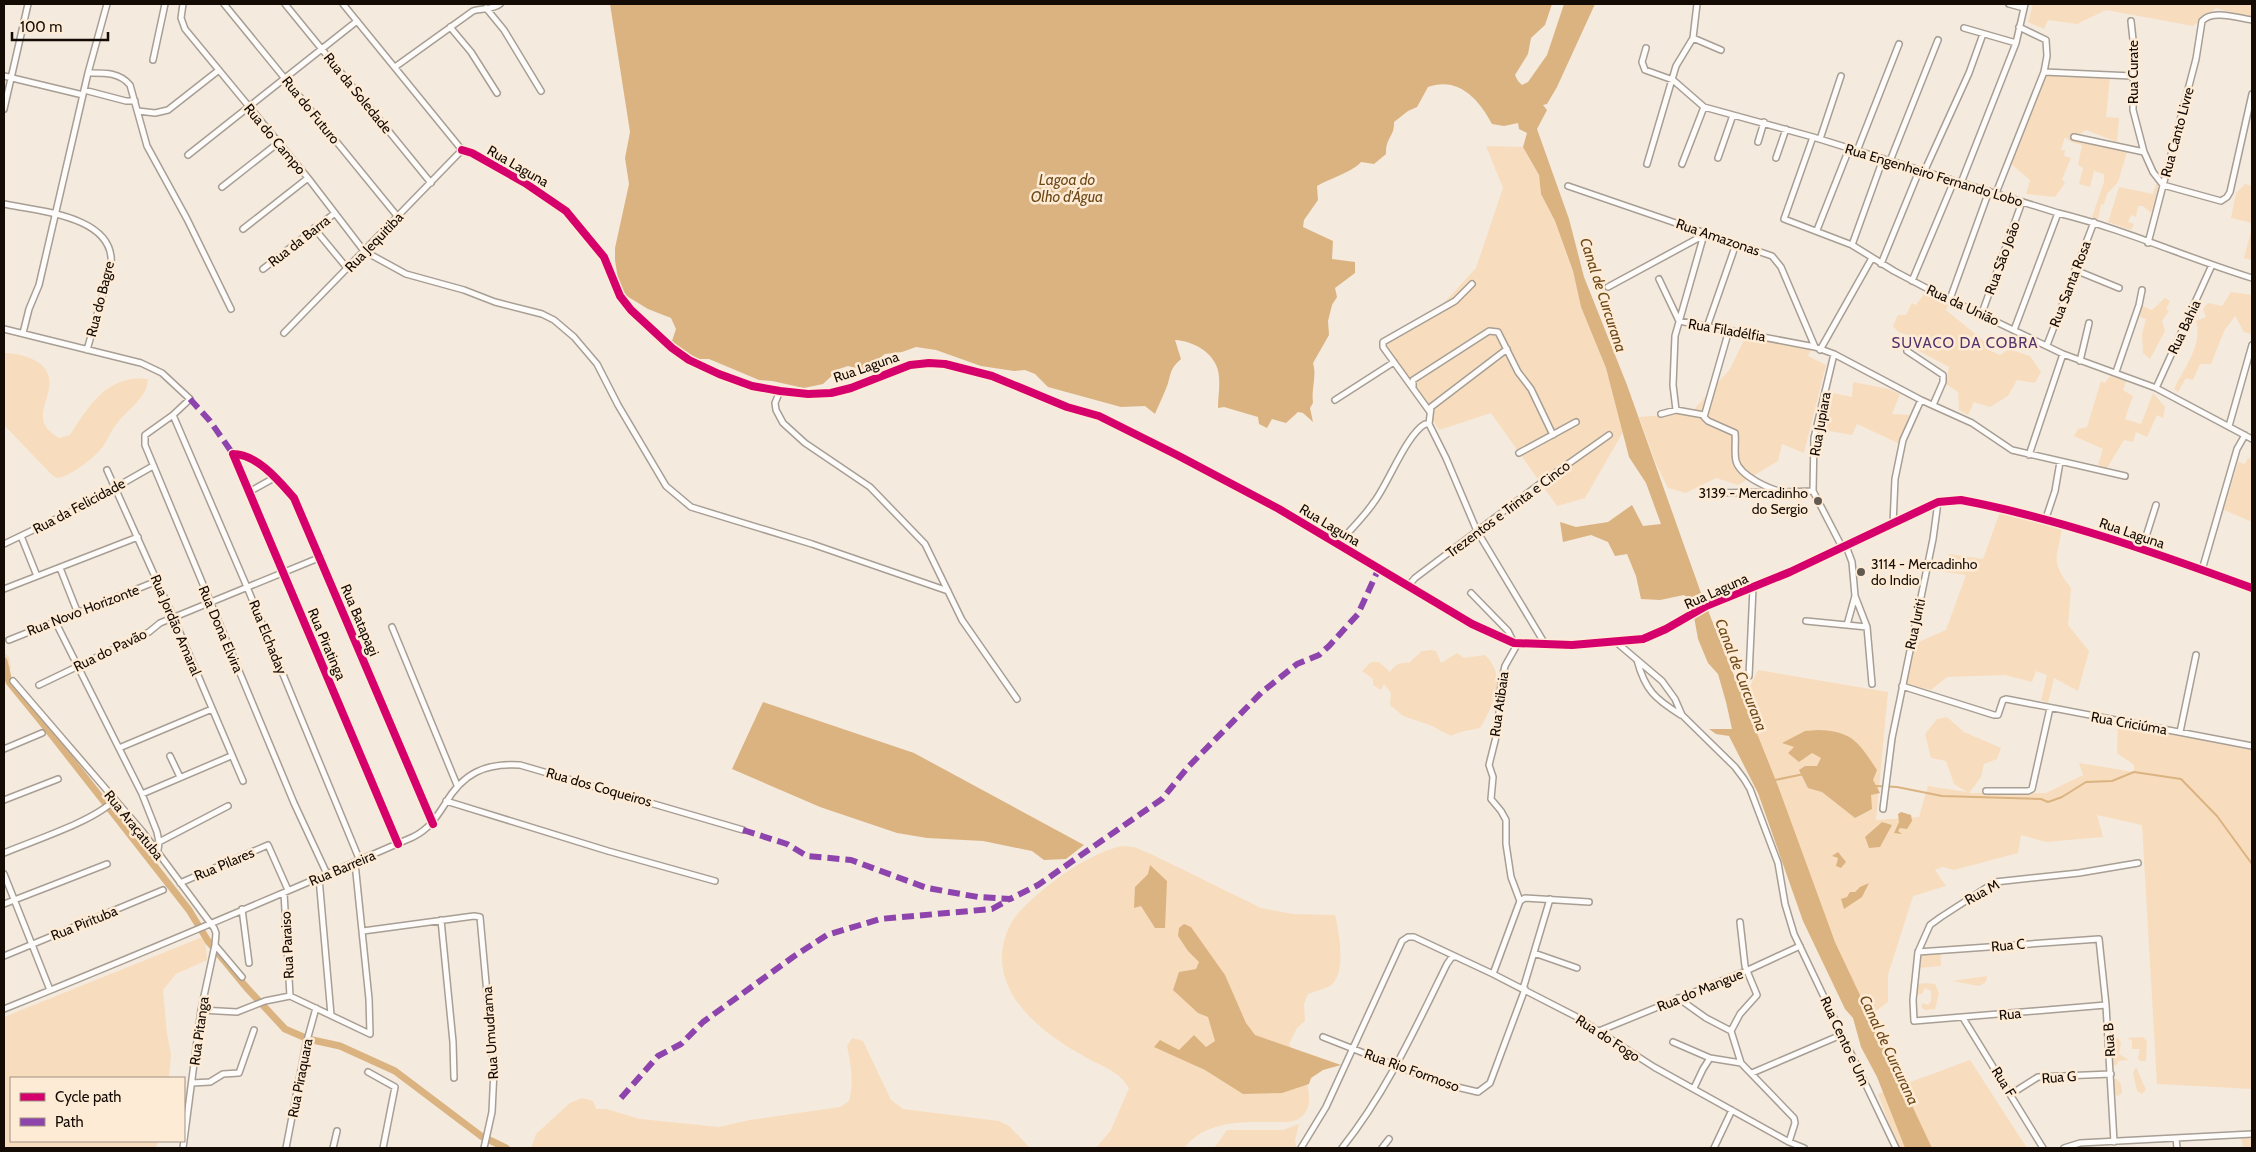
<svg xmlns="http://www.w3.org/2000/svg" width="2256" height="1152" font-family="Cabin,sans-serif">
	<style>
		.green { fill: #f7ddbe }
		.water { fill: #dbb381 }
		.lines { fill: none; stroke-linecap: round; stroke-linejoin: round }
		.stream { stroke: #dbb381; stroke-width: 2 }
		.canal { stroke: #dbb381; stroke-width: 7 }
		.minor-casing { stroke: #a79e94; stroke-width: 8 }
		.minor { stroke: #fefcfa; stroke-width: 5 }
		.quiet { stroke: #8e44ad; stroke-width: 6; stroke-dasharray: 12 6; stroke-linecap: butt }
		.cycleway-casing { stroke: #feebd5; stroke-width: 11 }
		.cycleway { stroke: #d6006c; stroke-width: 8 }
		.poi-dot { fill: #625950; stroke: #feebd5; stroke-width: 2 }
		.labels { text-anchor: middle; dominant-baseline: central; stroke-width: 5; stroke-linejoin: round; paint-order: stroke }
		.street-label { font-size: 14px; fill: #130b04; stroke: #feebd5 }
		.poi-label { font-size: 14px; fill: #130b04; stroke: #feebd5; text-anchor: end }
		.water-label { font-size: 15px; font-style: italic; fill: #6d4817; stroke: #feebd5 }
		.neighbourhood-label { font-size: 15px; letter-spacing: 1px; fill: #53346e; stroke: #feebd5 }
	</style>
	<rect width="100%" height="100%" fill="#f5eade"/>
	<path class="green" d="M2033,4H2252V19L2216,8L2193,26L2106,10L2077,24L2048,20L2044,29L2028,22Z
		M2046,76L2110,77L2106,117L2119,118L2117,142L2086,130L2075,137L2127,152L2118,182L2107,194L2104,204L2101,205L2098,219L2092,217L2104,182V174L2094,171L2090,187L2079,184L2083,168L2078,165L2082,145L2071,142L2065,137L2061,150H2065L2064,156L2071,158L2062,179L2065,183L2055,197L2026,194L2030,180L2009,162Z
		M1486,146L1523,147L1539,175L1541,194L1555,221L1573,271L1581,307L1606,368L1623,432L1585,498L1557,506L1491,413L1439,430L1383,340L1442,305L1476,268L1503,188Z
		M2156,184L2159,185L2151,213L2143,206H2138L2136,217L2131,215L2128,222L2134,224L2131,230L2108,222L2119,187L2153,194Z
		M2245,184L2252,186V223L2231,218L2236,193Z
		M2252,228V260L2244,258Z
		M2231,292L2252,295L2251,334L2244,332L2235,316L2224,331L2211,364H2200L2193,380L2186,378L2178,392L2174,389C2184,368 2203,345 2196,321L2206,317L2203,309L2208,303L2222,306Z
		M1933,293L1950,302L1946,310L1985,342L1986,349L2000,355L2009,349L2030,356L2041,372L2035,383L2017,380L2008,396L1990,407L1974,402L1968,415L1959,410L1958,392L1946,384L1949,367L1917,350L1915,337L1898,332L1893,326L1898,315H1906L1912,303L1916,305L1924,294Z
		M2165,298L2170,301L2166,309L2169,311L2162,321L2165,331L2150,359L2143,353L2142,334L2146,319L2140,317L2142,306L2152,310Z
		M1746,336L1799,345L1811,350L1808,356L1826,365L1804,453L1782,444L1778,461L1738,485L1716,478L1686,493L1668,488L1656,464L1639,417L1691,413L1730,369Z
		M4,353C19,353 46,359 49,378C53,401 27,419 59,438L70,435C89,406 107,374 148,379C147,398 129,408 118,422C112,429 109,437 104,445C97,456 71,476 58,478L53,476L4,425Z
		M2110,376L2127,379L2123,390L2133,396L2125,419L2141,424L2153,393L2165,407L2163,418L2157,415L2147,437L2136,432L2133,442L2124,440L2107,468L2098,465L2103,449L2074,436L2078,429L2087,427L2101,381L2105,383Z
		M1853,382L1889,389L1900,394L1892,414L1909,415L1900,444L1857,424L1852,435L1818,429L1828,392L1852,397Z
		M2248,458L2252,459V522L2224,510L2222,516L2238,462L2245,464Z
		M2000,512L2062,528C2057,559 2050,561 2071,588L2068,625L2089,651L2078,691L2054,678L2048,703L2041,700L2047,675L2036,671L2032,682L2005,675L1947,677L1931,690L1906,684L1914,644L1946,630L1966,575L1945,572L1949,554L1983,559Z
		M1431,650L1436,651L1441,663L1457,653L1464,658L1485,655C1508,676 1493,706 1480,728C1468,731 1462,730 1451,736L1430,725L1403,716L1390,705L1391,693L1384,684L1381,690L1373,685V679L1362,671L1371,662H1379L1390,672C1395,665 1400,662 1409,663L1422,651Z
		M4,652L9,657L11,668L4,682Z
		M1758,670L1888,692L1876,820L1919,817L1928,786L1967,792L1954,784L1946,761L1931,758L1925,734L1937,719L1947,717L1964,732L2001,748L1997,759L1984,764L1981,777L1969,793H2046L2083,775L2079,763L2134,772V765L2117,753L2118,721L2252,748V1089L2157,1084L2142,825L2097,815L2103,837L2046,842L2021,835L2018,853L1954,870L1943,867L1935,870L1946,886L1913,896L1888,975V1002L1869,1016L1835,942L1755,729L1746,694Z
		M1122,846L1134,847L1151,854L1261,908L1293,914L1335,915C1339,931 1347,974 1330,986C1325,989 1315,991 1308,994L1304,1004L1305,1021L1297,1028L1289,1044C1300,1061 1323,1106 1298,1119C1292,1123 1279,1122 1271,1122C1239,1122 1206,1121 1184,1148H1096L1111,1130L1129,1088C1119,1071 1103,1067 1087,1058C1049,1037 1000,1003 1002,955C1003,938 1010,920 1023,908C1046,884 1089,853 1122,846Z
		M205,936L207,960L176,974L163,990L167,1034L171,1054L169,1078H11V1141H158L156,1148H4V1017Z
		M1922,949H1940L1941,966L1919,968Z
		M1987,976L1986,982L1979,986L1952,981Z
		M1925,983L1935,984L1939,993L1935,1009L1925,1010L1921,1007L1923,1003L1928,1005L1931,1001V991L1925,988L1922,994L1916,995L1918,984Z
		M2143,1037L2147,1041L2146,1061H2140L2138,1058L2140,1049H2132V1040L2126,1038Z
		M852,1038L863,1041L891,1100L903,1109L999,1121L1009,1126L1030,1148H531L536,1134L570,1103L582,1098L593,1101L596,1109H606L640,1119L719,1127L750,1120L840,1107L849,1101C854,1082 851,1065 847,1046Z
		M2110,1038H2118L2121,1043L2119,1054L2129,1060L2118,1061L2116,1066L2112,1063V1048L2107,1046Z
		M1970,1060L2027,1148H1898L1878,1094Z
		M2136,1067L2146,1090L2142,1094L2137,1091L2133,1073Z
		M2115,1078C2121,1082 2122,1086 2122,1093L2118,1096L2113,1093L2112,1084Z
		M1299,1124L1295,1141L1297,1148H1214L1227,1130H1283Z
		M2252,1135V1148L2250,1147L2243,1148L2241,1136Z"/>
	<path class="water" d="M610,4H1552L1545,25L1531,38L1528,54L1515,75L1518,81L1522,85L1528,82L1547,55L1564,4H1595L1557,87L1547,104L1543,105L1547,110L1537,129L1569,219L1584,277L1627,385L1701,593L1778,786L1835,942L1932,1148H1905L1877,1077L1861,1047L1853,1018L1845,1009L1803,921L1758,793L1729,736L1716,734L1709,729H1732L1726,702L1718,674L1708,663L1698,639L1691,600L1684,595L1660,600L1641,599L1636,576L1627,554L1615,556L1608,542L1591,535L1563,542L1560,522L1576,527L1608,522L1632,505L1643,526L1661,524L1646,483L1629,457L1606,368L1581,307L1573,271L1555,221L1541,194L1539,175L1523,147L1527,133L1519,129L1518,123L1504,126L1492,124C1479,99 1458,76 1428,87L1417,107L1408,111L1394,122C1395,136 1385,138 1386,154L1374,164L1361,162C1354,171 1329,179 1317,186L1318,200L1304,220L1303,227L1333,241L1332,259L1355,262V273L1335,288L1337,297L1332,305L1328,321L1329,335L1313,363C1317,377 1311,388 1313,403L1310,408L1313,422L1303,413L1298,412L1286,423L1272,419L1267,428L1259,424L1258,417L1224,407L1218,408C1218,398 1220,387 1219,377C1218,354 1194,341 1175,340L1181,359C1167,371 1172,377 1165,391C1162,399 1158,406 1155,414L1145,406L1121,407L1048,387L1035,374L1025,370L1014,371L981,366L936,350L916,347L902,352L885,354L865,370L848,366L839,369L823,384L804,388L772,381L759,380L709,359H697L686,355L672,341L676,329L671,318L648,309L620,292L615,260V248L629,184L625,158L630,132Z
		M763,702L914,753L1084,845L1066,859L1044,860L1032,851L983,841L927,838L897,833L820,807L732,769Z
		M1818,730C1853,731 1859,743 1877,770L1873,780L1880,793L1871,795L1872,809L1855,818L1822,792L1808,788L1799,770L1805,766H1817L1821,758L1812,753L1799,762L1788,753L1794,747L1782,743L1805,731Z
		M1901,812L1911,815L1912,821L1907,829L1900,828L1898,831L1902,834L1894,833L1899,822L1898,814Z
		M1882,822L1892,825L1880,847L1869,848L1865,837Z
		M1838,852L1846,862L1841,868L1836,866L1838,858L1832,856Z
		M1150,865L1167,881L1165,928H1155L1141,906L1134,908L1135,887L1148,874Z
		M1869,883L1862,897L1844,909L1841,899L1847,897L1850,892H1855L1860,887Z
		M1184,924L1191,927L1225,975L1246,1023L1255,1035L1341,1065L1323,1070L1311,1078L1309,1084L1282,1093L1243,1094L1205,1070L1154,1047L1160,1040L1179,1050L1194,1035L1206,1047L1215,1041L1208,1017L1198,1013L1173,990L1179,972L1196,969L1199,962L1188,951L1178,936L1179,928Z"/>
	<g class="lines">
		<path class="stream" d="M1775,780L1804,774
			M1876,786L1897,787L1942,796L2041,799L2048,802L2062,797L2086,782L2112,781L2134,772L2181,779L2217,816L2252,864"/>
		<path class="canal" d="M4,661L9,682L40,720L189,910L208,941L246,987L285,1029L308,1039L340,1046L395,1071L481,1136L506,1148"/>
		<defs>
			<path id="minor" d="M183,4L181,18L185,29L308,178L364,251L406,274L464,290L495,302L542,314L554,320L574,337L597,364L618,405L666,486L691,507L812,544L948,591
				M224,4L398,217
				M285,4L431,183
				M343,4L462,150
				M2009,4L2024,8
				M486,8L504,30L541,91
				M2131,21L2134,49L2133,110L2144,152
				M450,27L471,52L497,93
				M1964,28L2016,43
				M1693,38L1721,50
				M1646,48L1642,62L1645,70L1673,80L1704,107L1813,137L2058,213C2124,229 2187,258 2252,278
				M153,60L165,4
				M395,67L473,11C482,8 492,10 500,4
				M2044,72L2132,76
				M88,73C104,73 119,72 130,85L147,146L187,219L231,309
				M4,76L83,95
				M84,90L126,101H135
				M4,109L28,4
				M138,111L155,113L168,110L219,70
				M1813,137L1784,219L1852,245L1894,271L1930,290L2063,354L2156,388L2252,439
				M2074,137L2144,152L2153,172L2163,185L2221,201L2227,197L2230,192L2252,94
				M1820,139L1841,76
				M1758,142L1764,122
				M462,150L472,153L525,183L566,211L604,257L620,296L631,310L672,348L689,360L719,374L752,386L780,391L808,394L831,393L851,388L910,365L929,363L945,364L992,376L1067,407L1099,416L1177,455L1279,509L1472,624L1514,643L1572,645L1643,639L1666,629L1706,606L1790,572L1938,502L1961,500C2061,519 2156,553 2252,588
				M1857,151L1899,44
				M188,155L357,21
				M1718,158L1733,115
				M1776,158L1786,129
				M1890,161L1938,40
				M1647,164L1676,66L1693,38L1697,4
				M1682,164L1704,107
				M1924,172L1969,73L1983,34
				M1961,183L2016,43L2025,4
				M1568,186L1772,256L1781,267L1815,347
				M222,187L278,143
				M1996,193L2044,72L2047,56L2046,40L2019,27
				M4,204C38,211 116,216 111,265L87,350
				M314,228L347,268
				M243,229L308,178
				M1817,230L1849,149
				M2148,243L2196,59L2202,21C2212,9 2238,18 2252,20
				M1852,245L1883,159
				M1881,264L1919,171
				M263,269L335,213
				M2075,270L2119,288
				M1659,279L1679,321L1815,347L1834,354L1921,400L1972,423L2012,450L2125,476
				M1912,281L1954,181
				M1608,287L1704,235
				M1950,299L1989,191
				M1982,313L2022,202
				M1707,327L1736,244
				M4,329L141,363L162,373L190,399L173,415L145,435V445L294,803L327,874
				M1729,330L1704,417L1708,421L1735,433C1736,442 1734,452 1736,461C1740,476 1770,490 1785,492
				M2014,330L2058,213
				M23,333L29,309L39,285L88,73L107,4
				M284,333L462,150
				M2047,345L2094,222
				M1820,350L1872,258
				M1907,351L1943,375V382L1933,405
				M1834,354L1814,438L1813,491L1842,547
				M2080,361L2089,323
				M2116,372L2139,305L2142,290
				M1413,387V380L1489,331L1498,332L1518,372L1531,389L1553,435
				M2156,388L2212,265
				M780,391L775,403L776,410L783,423L805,443L870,487L925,544L962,620L1017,699
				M1335,400L1394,362
				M1676,410L1673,385L1675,336L1705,231
				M1430,412L1383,347V342L1455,301L1472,284
				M1661,414L1676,410L1704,415
				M173,415L247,587L360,861
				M1429,424L1446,458L1477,531L1545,644
				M1429,424L1431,407L1507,349
				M2229,426L2252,345
				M1519,453L1576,422
				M2029,455L2063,354
				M107,470L174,619L243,781
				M249,492L274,478
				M1783,492L1813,491
				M1706,493L1775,492
				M2046,518L2055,491L2060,462
				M1893,524L1895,479L1903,440L1921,400
				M21,536L37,576
				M4,544L83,506L153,466
				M1338,544C1350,530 1364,517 1374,502C1388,484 1406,435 1425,424H1429
				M1846,546L1852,562L1855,596L1867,627L1872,684
				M2142,549L2156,505
				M60,568L77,611
				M2202,570L2237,449L2245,435
				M1409,585L1415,578L1541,483L1609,435
				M4,589L138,537
				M1471,593L1508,631L1514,643
				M55,621L142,794L157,832L159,842L158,850
				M1806,621L1867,627
				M1847,625L1855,596
				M392,627L457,785
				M9,640L157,581
				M1616,642L1662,681L1675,699L1682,715L1735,767L1744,779L1750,789L1778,863L1785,904L1794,934L1896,1148
				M1518,643L1505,666L1501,683L1498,729L1489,765L1493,777L1491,799L1501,811L1506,820V844L1511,877L1520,901
				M1637,660C1645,690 1655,699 1681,715
				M1749,676L1753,588
				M13,681L142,831L214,928L216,933L215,945L242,977
				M39,685L149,632L160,623L321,557
				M1902,686L1994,715H1998L2003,700L2006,699L2252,746
				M2180,732L2196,655
				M119,748L212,709
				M4,749L42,733
				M170,756L180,777
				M1986,791H2028L2032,789L2050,708
				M142,794L231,756
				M4,800L58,779
				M446,801L608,851L715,881
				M1883,809L1892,738L1933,539L1938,502
				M159,842L228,806
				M398,844L233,454C257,454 279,481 294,498L433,824
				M4,853C32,841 95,821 114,800
				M4,874L50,990
				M319,878L331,1015
				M180,883L268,845L288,890
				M284,893L290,996
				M1520,901L1525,898L1589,902
				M4,904L107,864
				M242,909L249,963
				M441,920L453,1042L454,1078
				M363,931L474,916L480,917L494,1070L492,1112L484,1148
				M1918,952L2099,939L2106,1005L2114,1142
				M1534,953L1577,968
				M4,956L163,890
				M1493,974L1520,901
				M1523,989L1550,899
				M1678,998L1706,1018L1731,1031L1741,1063L1794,1118L1795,1123L1789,1142
				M2106,1005L1914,1021L1913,1000L1918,952L1930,925L1941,917L1995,882L2079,873L2138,863
				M4,1009C141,954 277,896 413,837C429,829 436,818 445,804C463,773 485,763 520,765L743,830
				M201,1010L237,1012L265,1001L290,996L370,1034L369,999L355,863
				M1963,1018L2043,1148
				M1599,1031L1746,971L1800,946
				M1731,1031L1740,1014L1757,995L1745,966L1740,922
				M1323,1037L1440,1083L1478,1092L1490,1083L1525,989
				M1673,1042L1710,1058
				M368,1072L395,1087L383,1148
				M1752,1073L1841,1035
				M192,1083L210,1082L223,1074L239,1073L254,1030
				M1694,1088L1703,1069L1710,1058L1741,1063
				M2011,1094L2038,1077L2111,1074
				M2176,1138L2177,1148
				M183,1148L201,1010L215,945
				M286,1148L306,1044L316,1008
				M333,1148L337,1131
				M1301,1148L1326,1107L1402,941L1408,937H1414L1493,974L1575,1016L1654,1067L1789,1142L1804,1148
				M1342,1148C1386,1093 1416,1027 1447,964L1452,957H1456
				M1382,1148L1389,1139
				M1714,1148L1732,1110
				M2064,1148L2080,1143L2252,1134"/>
		</defs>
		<use href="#minor" class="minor-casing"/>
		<use href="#minor" class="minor"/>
		<path class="quiet" d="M190,399L210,421L233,454
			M743,830L787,844L807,856L851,860L927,888L978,897L1010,899L1038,885L1162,799L1188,767L1262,692L1297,664L1319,655L1329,646L1358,614L1379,568
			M621,1098L658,1056L681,1044L703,1022L793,957L827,935L880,919L992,909L1008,900"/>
		<defs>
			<path id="cycleway" d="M462,150L472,153L525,183L566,211L604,257L620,296L631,310L672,348L689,360L719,374L752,386L780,391L808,394L831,393L851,388L910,365L929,363L945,364L992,376L1067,407L1099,416L1177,455L1279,509L1472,624L1514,643L1572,645L1643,639L1666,629L1706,606L1790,572L1938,502L1961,500C2061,519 2156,553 2252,588
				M398,844L233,454C257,454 279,481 294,498L433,824"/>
		</defs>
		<use href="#cycleway" class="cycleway-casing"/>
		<use href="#cycleway" class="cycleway"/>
	</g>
	<g class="poi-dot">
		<circle cx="1818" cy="501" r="5"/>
		<circle cx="1861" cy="572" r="5"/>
	</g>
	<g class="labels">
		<g class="street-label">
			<text transform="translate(2133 72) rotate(-90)">Rua Curate</text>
			<text transform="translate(358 93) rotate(51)">Rua da Soledade</text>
			<text transform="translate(311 110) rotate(51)">Rua do Futuro</text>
			<text transform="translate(2177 132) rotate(-75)">Rua Canto Livre</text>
			<text transform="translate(275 139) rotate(50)">Rua do Campo</text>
			<text transform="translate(518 166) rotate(30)">Rua Laguna</text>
			<text transform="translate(1934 175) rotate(17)">Rua Engenheiro Fernando Lobo</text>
			<text transform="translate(1718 237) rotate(19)">Rua Amazonas</text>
			<text transform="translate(299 241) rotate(-38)">Rua da Barra</text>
			<text transform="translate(374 242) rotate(-46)">Rua Jequitiba</text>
			<text transform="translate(2002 258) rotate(-70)">Rua São João</text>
			<text transform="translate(2070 284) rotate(-69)">Rua Santa Rosa</text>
			<text transform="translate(100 299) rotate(-76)">Rua do Bagre</text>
			<text transform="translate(1963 305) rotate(25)">Rua da União</text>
			<text transform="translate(2184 327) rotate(-65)">Rua Bahia</text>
			<text transform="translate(1727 330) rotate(10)">Rua Filadélfia</text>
			<text transform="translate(866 367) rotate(-19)">Rua Laguna</text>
			<text transform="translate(1820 424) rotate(-80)">Rua Jupiara</text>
			<text transform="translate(79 506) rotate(-28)">Rua da Felicidade</text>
			<text transform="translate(1508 509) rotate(-37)">Trezentos e Trinta e Cinco</text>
			<text transform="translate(1330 525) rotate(31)">Rua Laguna</text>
			<text transform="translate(2132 533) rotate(19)">Rua Laguna</text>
			<text transform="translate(1716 591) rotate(-24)">Rua Laguna</text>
			<text transform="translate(83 610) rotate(-21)">Rua Novo Horizonte</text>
			<text transform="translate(360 620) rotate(67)">Rua Batapagi</text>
			<text transform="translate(1915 624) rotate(-78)">Rua Juriti</text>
			<text transform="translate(176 625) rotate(67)">Rua Jordão Amaral</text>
			<text transform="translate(221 629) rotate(67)">Rua Dona Elvira</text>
			<text transform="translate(268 637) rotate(68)">Rua Elchaday</text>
			<text transform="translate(327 644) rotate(67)">Rua Piratinga</text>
			<text transform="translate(110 650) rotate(-26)">Rua do Pavão</text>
			<text transform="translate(1499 704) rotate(-82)">Rua Atibaia</text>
			<text transform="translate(2129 723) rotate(10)">Rua Criciúma</text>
			<text transform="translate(599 787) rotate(16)">Rua dos Coqueiros</text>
			<text transform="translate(134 825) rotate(51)">Rua Araçatuba</text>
			<text transform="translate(224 864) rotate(-23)">Rua Pilares</text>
			<text transform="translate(342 868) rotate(-23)">Rua Barreira</text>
			<text transform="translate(1982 892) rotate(-29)">Rua M</text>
			<text transform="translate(84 923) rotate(-22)">Rua Pirituba</text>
			<text transform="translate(287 945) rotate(-93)">Rua Paraiso</text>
			<text transform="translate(2008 945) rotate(-5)">Rua C</text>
			<text transform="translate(1700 990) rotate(-22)">Rua do Mangue</text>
			<text transform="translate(2010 1014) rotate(-5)">Rua</text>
			<text transform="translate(199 1031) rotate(-82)">Rua Pitanga</text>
			<text transform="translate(490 1033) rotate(-94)">Rua Umudrama</text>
			<text transform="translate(1608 1038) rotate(33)">Rua do Fogo</text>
			<text transform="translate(2109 1040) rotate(-94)">Rua B</text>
			<text transform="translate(1845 1041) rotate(65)">Rua Cento e Um</text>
			<text transform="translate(1412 1070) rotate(20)">Rua Rio Formoso</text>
			<text transform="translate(2059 1077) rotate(-4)">Rua G</text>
			<text transform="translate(300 1078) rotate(-79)">Rua Piraquara</text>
			<text transform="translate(2004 1082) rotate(58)">Rua F</text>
		</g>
		<g class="poi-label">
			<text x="1808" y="493">3139 - Mercadinho<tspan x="1808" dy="16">do Sergio</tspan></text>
			<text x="1871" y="564" text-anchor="start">3114 - Mercadinho<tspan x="1871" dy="16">do Indio</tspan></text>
		</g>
		<g class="water-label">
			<text x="1067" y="180">Lagoa do<tspan x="1067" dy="17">Olho d'Água</tspan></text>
			<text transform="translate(1603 295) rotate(72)">Canal de Curcurana</text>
			<text transform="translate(1741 675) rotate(69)">Canal de Curcurana</text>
			<text transform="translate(1889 1050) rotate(65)">Canal de Curcurana</text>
		</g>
		<g class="neighbourhood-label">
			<text x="1965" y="343">SUVACO DA COBRA</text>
		</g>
	</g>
	<rect width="2256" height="1152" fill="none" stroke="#130b04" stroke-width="10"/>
	<rect x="10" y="1077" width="175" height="65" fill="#feebd5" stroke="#a09181"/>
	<rect x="20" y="1093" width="25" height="8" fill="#d6006c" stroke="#a09181"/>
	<text x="55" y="1102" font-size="15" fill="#130b04">Cycle path</text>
	<rect x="20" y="1118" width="25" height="8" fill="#8e44ad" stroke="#a09181"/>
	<text x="55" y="1127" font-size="15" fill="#130b04">Path</text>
	<path d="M12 32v8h96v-8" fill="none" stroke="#130b04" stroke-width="2.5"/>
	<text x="20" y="32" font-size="15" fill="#130b04" stroke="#feebd5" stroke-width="4" paint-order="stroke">100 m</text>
</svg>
